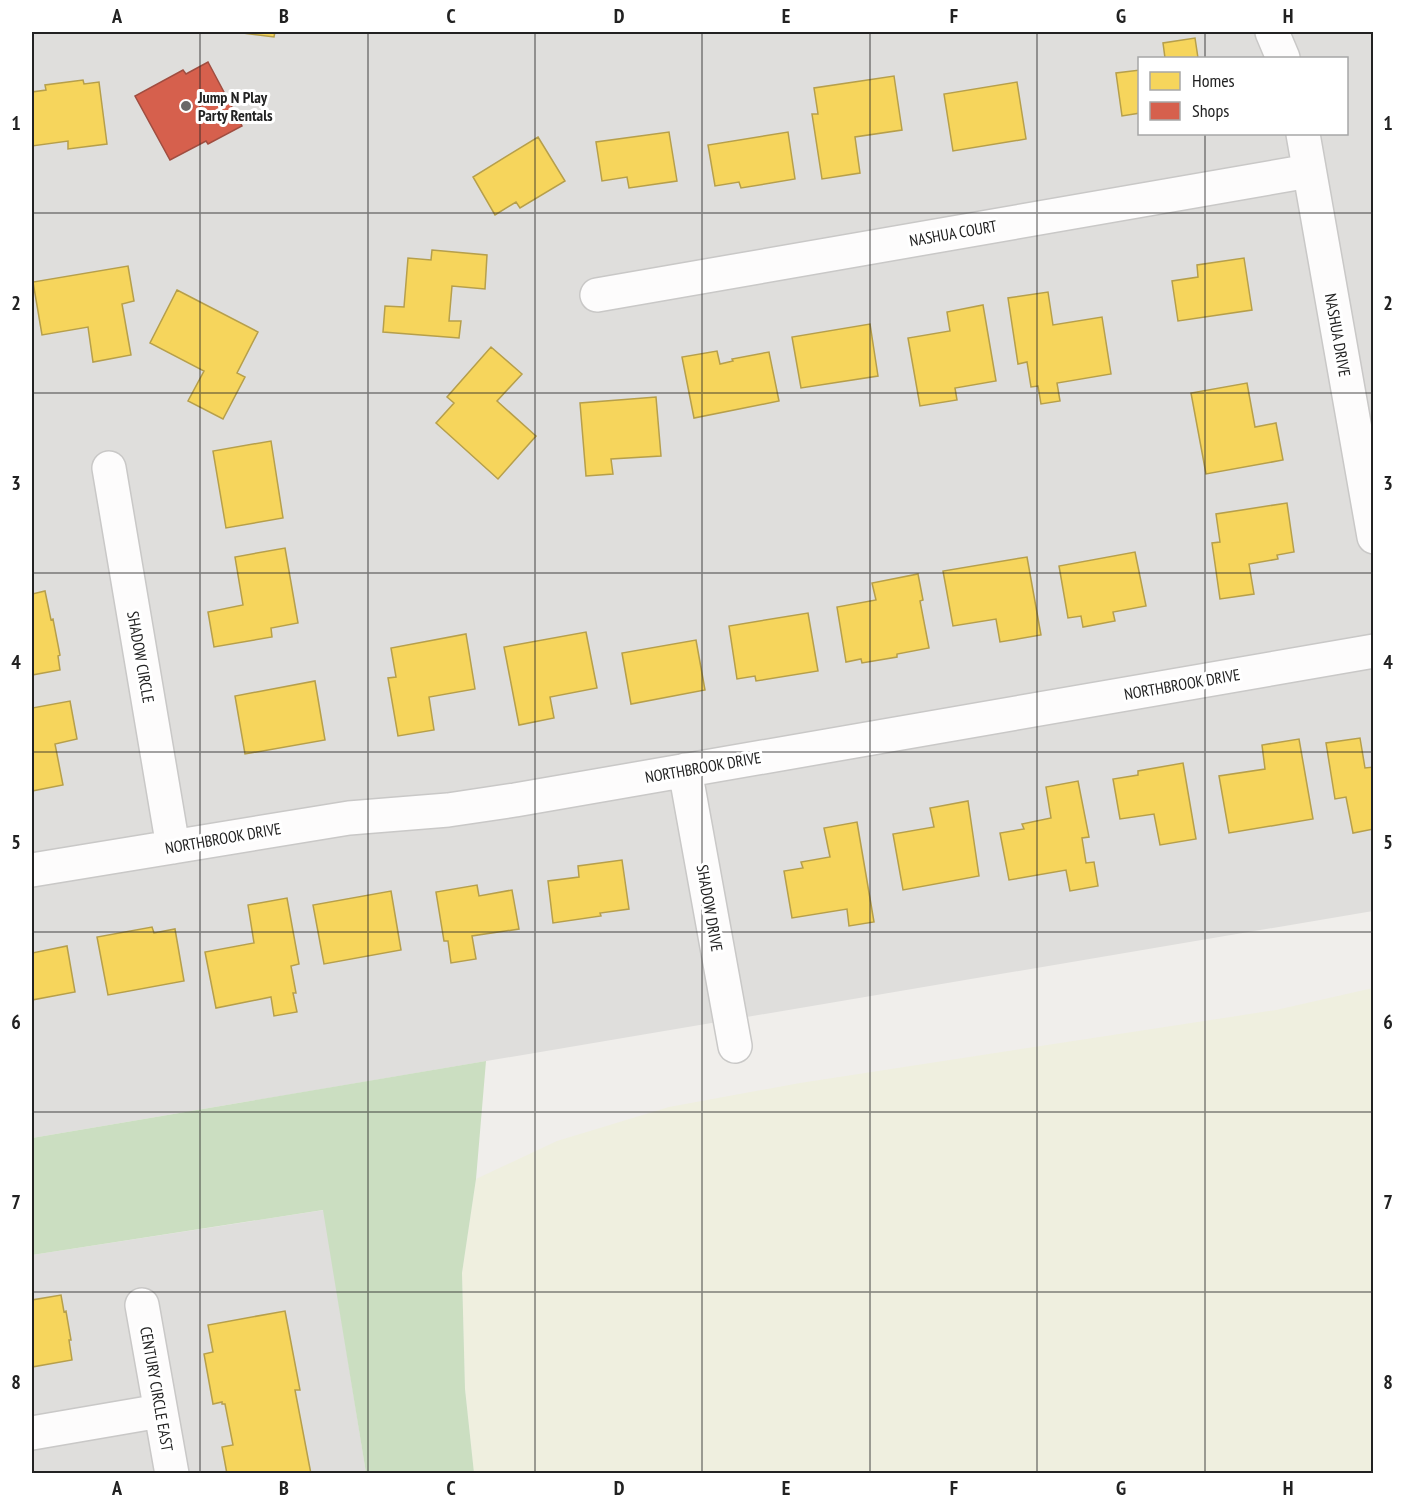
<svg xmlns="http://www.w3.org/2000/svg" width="1405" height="1505" font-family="'PT Sans Narrow',sans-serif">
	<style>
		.residential { fill: #dfdedc; fill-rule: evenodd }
		.farmland { fill: #efefdf }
		.forest { fill: #cbdec1 }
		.homes { fill: #f6d55c; stroke: #b69f4b; stroke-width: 1.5 }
		.shops { fill: #d6604d; stroke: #a04d40; stroke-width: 1.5 }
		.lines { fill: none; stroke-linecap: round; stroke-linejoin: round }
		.minor-casing { stroke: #c9c8c7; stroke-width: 36 }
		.minor { stroke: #fdfcfc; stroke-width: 33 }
		.grid { fill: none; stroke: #222; stroke-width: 1.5; stroke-opacity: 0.55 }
		.poi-dot { fill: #6a6968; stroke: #fff; stroke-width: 2 }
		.labels { text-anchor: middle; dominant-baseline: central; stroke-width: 6; stroke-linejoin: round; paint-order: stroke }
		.poi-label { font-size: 16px; font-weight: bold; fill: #222; stroke: #fff; text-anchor: start }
		.street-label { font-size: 16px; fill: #222; stroke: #fff }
		.neatline { fill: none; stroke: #222; stroke-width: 2 }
		.grid-label { font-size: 20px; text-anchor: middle; font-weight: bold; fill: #222 }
	</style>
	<rect width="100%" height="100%" fill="#f0eeeb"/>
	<path class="residential" d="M32,32H1373V911L32,1138ZM1140,58H1346V134H1140Z
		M324,1210L366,1473L32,1474V1255Z"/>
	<path class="farmland" d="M1373,988V1473L474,1474L465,1389L462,1273L476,1179L557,1141L669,1107L800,1083L1276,1010Z"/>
	<path class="forest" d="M486,1061L476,1179L462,1273L465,1389L474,1473H366L323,1210L32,1255V1138Z"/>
	<path class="homes" d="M235,32H275L274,37Z
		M1195,38L1198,58H1165L1163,43Z
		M1140,70V113L1122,116L1116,73Z
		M894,76L902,130L855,137L860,173L822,179L812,114H818L814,88Z
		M83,80L84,84L99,82L107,144L68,149V141L32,146V92L46,90L45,85Z
		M1017,82L1026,139L953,151L944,94Z
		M669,132L677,181L629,188L627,177L602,181L596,142Z
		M788,132L795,179L741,188L739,182L715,186L708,145Z
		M538,137L565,181L520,208L516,202L495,215L473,177Z
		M432,250L487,255L485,289L452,286L449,321H461L459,338L383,332L385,306L404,307L408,258L431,260Z
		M1244,258L1252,310L1178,321L1172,281L1198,277L1197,265Z
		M128,266L134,301L122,304L131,355L93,362L88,327L42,335L33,282Z
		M177,290L258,332L237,373L245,377L223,419L188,401L204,371L150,343Z
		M1048,292L1053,325L1102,317L1111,374L1057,383L1060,401L1041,404L1038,386L1031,387L1027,362L1018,364L1008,298Z
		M983,305L996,381L955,388L957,400L920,406L908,338L950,331L947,312Z
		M870,324L878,376L801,388L792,337Z
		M491,347L522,374L497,401L536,436L498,479L436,423L454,403L447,397Z
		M717,351L720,364L733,361L732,359L769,352L779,401L694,418L682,357Z
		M1247,383L1255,427L1276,423L1283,460L1206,474L1191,393Z
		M656,397L661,456L611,459L613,474L586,476L580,403Z
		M271,441L283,518L226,528L213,451Z
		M1287,503L1294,552L1277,555L1278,559L1249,564L1254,594L1220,599L1212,543L1220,542L1216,514Z
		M285,548L298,623L271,628L272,637L214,647L208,612L243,605L235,557Z
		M1135,552L1146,606L1113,612L1115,621L1083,627L1081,616L1068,618L1059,566Z
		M1027,557L1041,635L1000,642L996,619L953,626L943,571Z
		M918,574L923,600L920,601L929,648L897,654V657L862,663L861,659L846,662L837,607L876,600L872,583Z
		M45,591L51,620L53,619L60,655L58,656L60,670L32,675V594Z
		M808,613L818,671L756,681L755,676L737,679L729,626Z
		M586,632L597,688L550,697L554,718L519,725L504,647Z
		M466,634L475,689L429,697L434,730L398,736L388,678L396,677L391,648Z
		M696,640L705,690L631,704L622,653Z
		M315,681L325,740L245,754L235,696Z
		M70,701L77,739L55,744L63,785L32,791V708Z
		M1360,738L1365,768L1374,767V829L1353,833L1346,797L1335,799L1326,743Z
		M1299,739L1313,819L1229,833L1219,776L1265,769L1262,745Z
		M1183,763L1196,839L1160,845L1154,814L1120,819L1113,779L1138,775V771Z
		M1078,781L1089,837L1082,838L1086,863L1094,862L1098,886L1070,891L1066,870L1009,880L1000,833L1024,829L1022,824L1051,818L1046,787Z
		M968,801L979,876L903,890L893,834L934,827L930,808Z
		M857,822L874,922L849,926L847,909L792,918L784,871L803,868L801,862L830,857L824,828Z
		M622,860L629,909L600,913L601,916L553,923L548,881L579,877L578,866Z
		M477,885L479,896L512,890L519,929L472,936L476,959L451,963L448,941H444L436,892Z
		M391,891L401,950L324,964L313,905Z
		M287,898L299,964L291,966L296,993H293L297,1012L274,1016L271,997L216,1008L205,952L254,943L248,905Z
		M152,927L154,933L175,929L184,981L108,995L97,937Z
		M67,946L75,992L32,1000V953Z
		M61,1295L64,1312L66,1311L71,1340H69L72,1360L32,1367V1300Z
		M285,1311L300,1390H295L311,1474H227L222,1447L233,1445L225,1404H222V1402L213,1404L204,1354L213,1352L208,1325Z"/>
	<path class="shops" d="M208,62L242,126L208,144L206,141L170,160L135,96L183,70L186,74Z"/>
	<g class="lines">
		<defs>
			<path id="minor" d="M1272,32L1283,58
				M1303,134L1374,537
				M597,295L1309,171
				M109,468L173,847
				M685,770L735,1046
				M32,870L349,818L448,810L515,800L1374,651
				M142,1305L172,1474
				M32,1433L160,1411"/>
		</defs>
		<use href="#minor" class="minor-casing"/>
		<use href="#minor" class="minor"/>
	</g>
	<path class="grid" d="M200,32V1474M368,32V1474M535,32V1474M702,32V1474M870,32V1474M1037,32V1474M1205,32V58M1205,134V1474M32,213H1374M32,393H1374M32,573H1374M32,752H1374M32,932H1374M32,1112H1374M32,1292H1374"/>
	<circle class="poi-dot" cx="186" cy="106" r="6"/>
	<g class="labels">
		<g class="poi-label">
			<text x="198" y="97">Jump N Play<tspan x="198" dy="18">Party Rentals</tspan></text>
		</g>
		<g class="street-label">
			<text transform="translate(953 233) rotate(-10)">NASHUA COURT</text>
			<text transform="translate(1338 335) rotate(80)">NASHUA DRIVE</text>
			<text transform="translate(141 657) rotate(80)">SHADOW CIRCLE</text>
			<text transform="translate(1182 684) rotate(-10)">NORTHBROOK DRIVE</text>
			<text transform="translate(703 767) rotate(-10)">NORTHBROOK DRIVE</text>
			<text transform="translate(223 838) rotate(-10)">NORTHBROOK DRIVE</text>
			<text transform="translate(710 908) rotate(80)">SHADOW DRIVE</text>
			<text transform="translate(157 1389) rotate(80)">CENTURY CIRCLE EAST</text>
		</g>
	</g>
	<rect width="1405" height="1505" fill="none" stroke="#ffffff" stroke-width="66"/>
	<rect x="1138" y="57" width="210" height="78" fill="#ffffff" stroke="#a7a7a7" stroke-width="1.5"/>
	<rect x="1150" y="72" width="30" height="18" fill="#f6d55c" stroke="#a7a7a7" stroke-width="1.5"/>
	<text x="1192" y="87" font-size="18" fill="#222222">Homes</text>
	<rect x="1150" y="102" width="30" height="18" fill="#d6604d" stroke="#a7a7a7" stroke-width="1.5"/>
	<text x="1192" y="117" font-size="18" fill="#222222">Shops</text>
	<rect x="33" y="33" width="1339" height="1439" class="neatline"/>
	<g class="grid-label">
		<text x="117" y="23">A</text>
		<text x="284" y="23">B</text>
		<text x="451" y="23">C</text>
		<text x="619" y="23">D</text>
		<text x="786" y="23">E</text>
		<text x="954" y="23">F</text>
		<text x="1121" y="23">G</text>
		<text x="1288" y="23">H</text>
		<text x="16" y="130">1</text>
		<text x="1388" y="130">1</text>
		<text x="16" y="310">2</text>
		<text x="1388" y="310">2</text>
		<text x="16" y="490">3</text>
		<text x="1388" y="490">3</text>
		<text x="16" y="669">4</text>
		<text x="1388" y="669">4</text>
		<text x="16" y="849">5</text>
		<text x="1388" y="849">5</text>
		<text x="16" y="1029">6</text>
		<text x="1388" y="1029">6</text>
		<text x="16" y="1209">7</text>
		<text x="1388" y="1209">7</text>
		<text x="16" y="1389">8</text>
		<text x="1388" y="1389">8</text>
		<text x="117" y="1495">A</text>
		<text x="284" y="1495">B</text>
		<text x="451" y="1495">C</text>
		<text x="619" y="1495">D</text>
		<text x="786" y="1495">E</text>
		<text x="954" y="1495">F</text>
		<text x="1121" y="1495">G</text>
		<text x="1288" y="1495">H</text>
	</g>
</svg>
